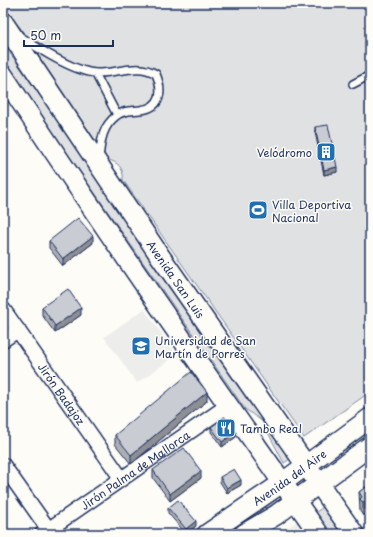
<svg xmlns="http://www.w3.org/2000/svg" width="373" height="537" font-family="'Playpen Sans',sans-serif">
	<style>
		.built { fill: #edeeec }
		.green { fill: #e0e1e3; stroke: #7e88a0 }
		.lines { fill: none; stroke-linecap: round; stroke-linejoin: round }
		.service-casing { stroke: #1b2f5e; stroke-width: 10 }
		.minor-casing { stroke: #1b2f5e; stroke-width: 17 }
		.secondary-casing { stroke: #1b2f5e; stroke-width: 22 }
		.service { stroke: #fdfcf7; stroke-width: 7 }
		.minor { stroke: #fdfcf7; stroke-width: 14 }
		.secondary { stroke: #fdfcf7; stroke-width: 19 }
		.wall { fill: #adafb5; stroke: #1b2f5e }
		.shaded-wall { fill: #8d8f94; stroke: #1b2f5e }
		.building { fill: #c9ccd3; stroke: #1b2f5e }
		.labels { text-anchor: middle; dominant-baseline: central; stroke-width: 3; stroke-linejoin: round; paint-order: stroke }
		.poi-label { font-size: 11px; fill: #1b2f5e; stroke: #fdfcf7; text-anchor: start }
		.street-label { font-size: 11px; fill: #1b2f5e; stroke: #fdfcf7 }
	</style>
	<rect width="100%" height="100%" fill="#fdfcf7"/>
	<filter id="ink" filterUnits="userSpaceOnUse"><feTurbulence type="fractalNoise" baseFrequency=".025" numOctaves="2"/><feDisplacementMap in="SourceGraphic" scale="8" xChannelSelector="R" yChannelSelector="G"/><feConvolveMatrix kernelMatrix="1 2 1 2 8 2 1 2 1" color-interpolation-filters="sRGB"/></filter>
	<g filter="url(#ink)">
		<path class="built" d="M144,309L177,355L137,383L104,337Z
			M297,521L306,534H278Z"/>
		<path class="green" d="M3,3H370V392L304,438L123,180C124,167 118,163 107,159C78,116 49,73 21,29C15,19 3,16 3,3Z
			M3,43L293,457L284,463L262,421L245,409L3,61Z
			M370,421V444L321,480L310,465Z
			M274,493L277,501L231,534H216Z
			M323,507L343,534H330L315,513Z"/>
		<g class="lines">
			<defs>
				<path id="service" d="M21,37C39,49 74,72 96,73C116,74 138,62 156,74C163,91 162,108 140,110C131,111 123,110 116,116C102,127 101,141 99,158
					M95,73L117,115
					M353,84L370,75"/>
				<g id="minor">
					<path id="s1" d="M3,309L121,478"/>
					<path d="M3,340L18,330"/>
					<path d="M3,465L49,530"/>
					<path id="s2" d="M42,534L227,406"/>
				</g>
				<g id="secondary">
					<path id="s3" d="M3,22L160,256L354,534"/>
					<path d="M3,75C105,230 211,382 319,534"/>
					<path id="s4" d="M207,534L282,483L370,418"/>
					<path d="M244,534L276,515L370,446"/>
				</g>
			</defs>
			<use href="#service" class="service-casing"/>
			<use href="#minor" class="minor-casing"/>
			<use href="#secondary" class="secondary-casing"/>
			<use href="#service" class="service"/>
			<use href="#minor" class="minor"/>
			<use href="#secondary" class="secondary"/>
		</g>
		<path class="wall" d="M315,127L337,172L324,175L315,132Z
			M49,241L93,243L63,266L49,248Z
			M42,307L81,315L55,333L42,315Z
			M207,401L131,464L115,444V435Z
			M211,427L236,437L222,447L211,432Z
			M153,470L201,478L170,501L153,478Z
			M220,477L241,485L227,493L220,482Z
			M370,484V525L367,521V513L363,516L360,511L359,492Z
			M168,508L196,526L186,534L168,513Z"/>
		<path class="shaded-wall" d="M337,167V172L324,175V170Z
			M93,236V243L63,266V259Z
			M81,308V315L55,333V326Z
			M207,392V401L131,464V455Z
			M236,432V437L222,447V442Z
			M201,471V478L170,501V494Z
			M241,480V485L227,493V488Z
			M368,500V510L367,509V513L363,516V503Z
			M196,521V526L186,534V529Z"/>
		<path class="building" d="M328,125L337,167L324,170L315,127Z
			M78,218L93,236L63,259L49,241Z
			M68,289L81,308L55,326L42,307Z
			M191,372L207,392L131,455L115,435Z
			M225,417L236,432L222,442L211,427Z
			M184,448L201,471L170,494L153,470Z
			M234,469L241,480L227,488L220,477Z
			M370,484V503L368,500L363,503L360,499L362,497L359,492Z
			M178,500L196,521L186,529L168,508Z
			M370,506V513L367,509Z"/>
	</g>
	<defs>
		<symbol id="building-square" viewBox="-11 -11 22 22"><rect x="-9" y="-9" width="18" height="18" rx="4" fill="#1f6fb2" stroke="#fdfcf7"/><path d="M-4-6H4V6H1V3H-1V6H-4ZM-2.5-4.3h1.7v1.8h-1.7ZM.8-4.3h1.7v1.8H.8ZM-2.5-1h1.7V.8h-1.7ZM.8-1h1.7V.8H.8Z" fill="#fff"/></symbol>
		<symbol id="stadium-square" viewBox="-11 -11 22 22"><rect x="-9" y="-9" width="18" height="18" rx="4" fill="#1f6fb2" stroke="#fdfcf7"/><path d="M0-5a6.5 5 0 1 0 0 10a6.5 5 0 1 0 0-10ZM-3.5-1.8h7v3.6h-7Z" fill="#fff"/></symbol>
		<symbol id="university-square" viewBox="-11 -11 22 22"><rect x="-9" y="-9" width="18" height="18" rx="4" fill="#1f6fb2" stroke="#fdfcf7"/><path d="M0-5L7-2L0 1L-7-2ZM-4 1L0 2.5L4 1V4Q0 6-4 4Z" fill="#fff"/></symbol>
		<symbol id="restaurant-square" viewBox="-11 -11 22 22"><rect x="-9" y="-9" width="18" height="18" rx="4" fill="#1f6fb2" stroke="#fdfcf7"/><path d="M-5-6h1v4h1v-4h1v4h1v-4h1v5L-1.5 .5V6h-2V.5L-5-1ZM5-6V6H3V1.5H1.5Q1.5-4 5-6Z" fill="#fff"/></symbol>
	</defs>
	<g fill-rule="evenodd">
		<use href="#building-square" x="315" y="141" width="22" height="22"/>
		<use href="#stadium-square" x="247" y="199" width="22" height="22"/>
		<use href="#university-square" x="130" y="335" width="22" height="22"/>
		<use href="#restaurant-square" x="215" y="417" width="22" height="22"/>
	</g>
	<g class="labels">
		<g class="poi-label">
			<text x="312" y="152" text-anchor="end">Velódromo</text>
			<text x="272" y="204">Villa Deportiva<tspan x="272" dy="13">Nacional</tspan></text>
			<text x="155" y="340">Universidad de San<tspan x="155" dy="13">Martín de Porres</tspan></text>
			<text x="240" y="428">Tambo Real</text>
		</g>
		<g class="street-label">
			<text stroke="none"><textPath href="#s3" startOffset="310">Avenida San Luis</textPath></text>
			<text stroke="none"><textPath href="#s1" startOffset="103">Jirón Badajoz</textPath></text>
			<text stroke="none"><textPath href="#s2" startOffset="113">Jirón Palma de Mallorca</textPath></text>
			<text stroke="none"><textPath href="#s4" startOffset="100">Avenida del Aire</textPath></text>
		</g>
	</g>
	<rect width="373" height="537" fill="none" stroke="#fdfcf7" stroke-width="16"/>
	<rect x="8" y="8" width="357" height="521" fill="none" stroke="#1b2f5e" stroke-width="1.5" filter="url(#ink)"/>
	<path d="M24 40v6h89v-6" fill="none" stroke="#1b2f5e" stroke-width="2"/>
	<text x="30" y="40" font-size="12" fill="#1b2f5e" stroke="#fdfcf7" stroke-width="3" paint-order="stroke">50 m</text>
</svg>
